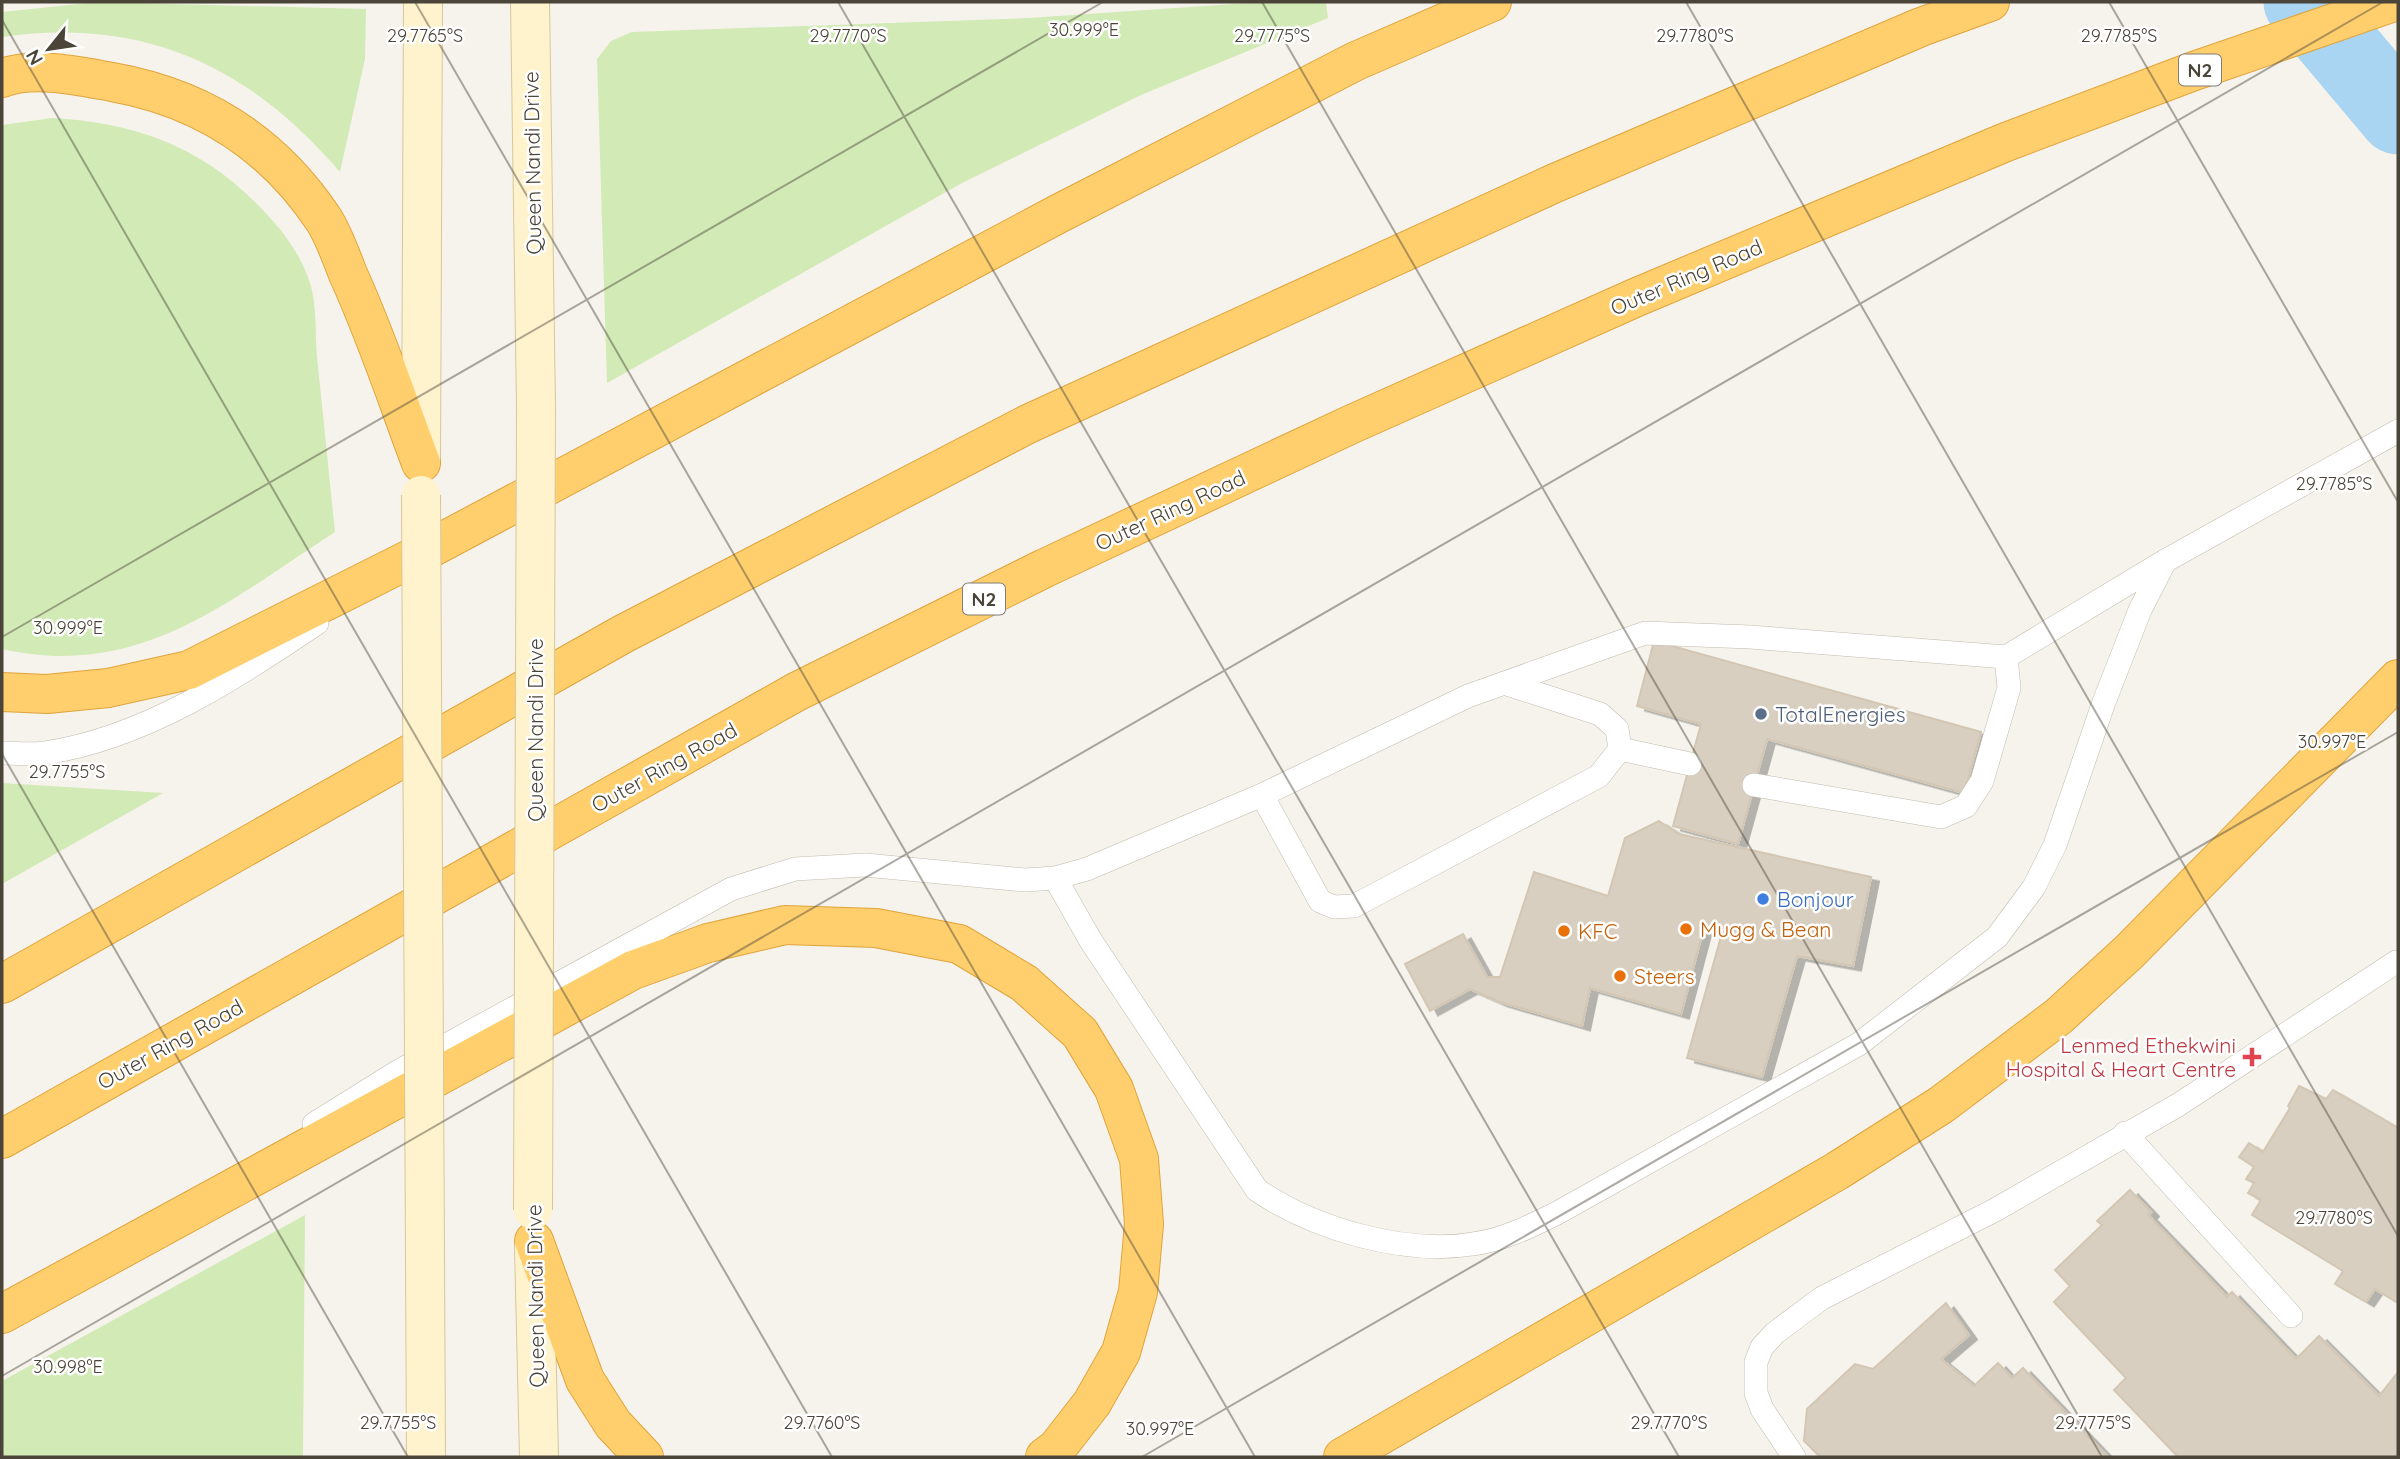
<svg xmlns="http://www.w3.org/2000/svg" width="2400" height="1459" font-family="Quicksand,sans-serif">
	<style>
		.green { fill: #d2eab5 }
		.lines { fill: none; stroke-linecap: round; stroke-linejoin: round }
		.river { stroke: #a9d4f2; stroke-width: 79 }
		.building { fill: #d8cfc1; stroke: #d3c7b4; stroke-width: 2; filter: url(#shadow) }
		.lane-casing { stroke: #c2bbae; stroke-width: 24 }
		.secondary-casing { stroke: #d6c79b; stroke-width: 40 }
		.highway-casing { stroke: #e0a43c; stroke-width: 40 }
		.lane { stroke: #fff; stroke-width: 23 }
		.secondary { stroke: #fff3cd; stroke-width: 38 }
		.highway { stroke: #ffcf6e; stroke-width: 38 }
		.secondary-bridge-casing { stroke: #d6c79b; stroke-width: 40; stroke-linecap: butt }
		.secondary-bridge { stroke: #fff3cd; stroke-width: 38 }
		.ticks { fill: none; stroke: #4b4439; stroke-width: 2; stroke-opacity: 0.45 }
		.service-dot { fill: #5c6f8a; stroke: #fff; stroke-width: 2.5 }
		.shop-dot { fill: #3f7fe0; stroke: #fff; stroke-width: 2.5 }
		.food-dot { fill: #e8710a; stroke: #fff; stroke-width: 2.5 }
		.health-dot { fill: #e0444e; stroke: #fff; stroke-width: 2.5 }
		.labels { text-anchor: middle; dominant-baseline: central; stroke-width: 5; stroke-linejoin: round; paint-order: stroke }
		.shield { fill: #fff; stroke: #817c74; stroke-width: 2 }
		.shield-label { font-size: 19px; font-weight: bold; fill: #4b4439 }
		.street-label { font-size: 21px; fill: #4b4439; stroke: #fff }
		.service-label { font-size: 21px; fill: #4e5e75; stroke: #fff; text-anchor: start }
		.shop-label { font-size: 21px; fill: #366cbe; stroke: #fff; text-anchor: start }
		.food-label { font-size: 21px; fill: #c56008; stroke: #fff; text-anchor: start }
		.health-label { font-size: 21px; fill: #be3a42; stroke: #fff; text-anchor: end }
		.ticks-label { font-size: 18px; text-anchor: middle; fill: #4b4439; stroke: #fff; stroke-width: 5; stroke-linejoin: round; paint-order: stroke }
	</style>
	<defs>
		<filter id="shadow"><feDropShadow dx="8" dy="4.5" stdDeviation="0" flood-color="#0004"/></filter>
	</defs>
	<rect width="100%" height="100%" fill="#f6f3ec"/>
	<path class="green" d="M98,2L366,9L365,59L340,172C248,65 143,17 2,37V12Z
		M1263,2H1326L1328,18L1141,95L962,183L607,383L597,59L611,41L632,32L1029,18Z
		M52,118C133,122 200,146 257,204C280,227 300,252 310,283C317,305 315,334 317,357C323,415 329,473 335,532C227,602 139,680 2,649V125Z
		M2,783L163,793L2,884Z
		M305,1215L303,1457H2V1381Z"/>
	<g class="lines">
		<path class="river" d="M2303,2L2398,115"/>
	</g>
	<path class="building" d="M1654,641L1981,732L1964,793L1767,739L1738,844L1673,826L1701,724L1637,706Z
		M1659,821L1679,834L1871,877L1853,966L1797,956L1762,1077L1687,1058L1722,933L1703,931L1681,1014L1590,988L1582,1026L1500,1002L1470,989L1430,1011L1405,964L1463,934L1487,977H1500L1534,872L1608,896L1625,838Z
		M2299,1086L2326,1099L2333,1090L2398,1128V1303L2375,1289L2366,1302L2335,1284L2343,1271L2252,1215L2261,1200L2248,1193L2254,1183L2246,1179L2254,1167L2239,1157L2249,1143L2263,1152L2290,1108L2288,1106Z
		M2130,1190L2151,1212L2148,1215L2227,1297L2232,1292L2296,1359L2319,1336L2379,1396L2398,1372V1457H2178L2114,1390L2126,1378L2054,1302L2070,1286L2055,1270L2102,1225L2097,1221Z
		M1946,1303L1969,1335L1941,1359L1974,1386L1998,1363L2012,1378L2023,1368L2108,1457H1820L1804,1441L1807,1409L1855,1364L1873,1369Z"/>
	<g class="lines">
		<defs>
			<path id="lane" d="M1620,749L1690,764
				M2,753C16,753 31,755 44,753C143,739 236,678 317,623
				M1754,785L1941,817L1966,806L1982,781L2009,688L2006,657
				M1262,795L1320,901L1334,907L1354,906L1599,776L1620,749L1617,729L1600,714L1504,683
				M1055,878L1091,941L1257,1190C1314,1229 1404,1255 1473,1244C1504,1240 1531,1226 1559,1212L1859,1044L1997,937L2034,887L2055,845L2104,702L2140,610L2165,561
				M314,1124L399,1071L731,889L795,869L865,865L1025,880L1055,878L1087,869L1262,795L1468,696L1645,633L1750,637L2006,657L2165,561L2398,431
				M2125,1133L2291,1316
				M1794,1457L1762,1409L1756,1393V1362L1762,1347L1775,1333L1822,1298L1995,1210L2178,1105L2396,962"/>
			<path id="secondary" d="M530,2L536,408
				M421,461L423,2
				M534,1247L539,1457
				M425,1256L426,1457"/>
			<path id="highway" d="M2,78C34,66 78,76 112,82C202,98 273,143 324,220C334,236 341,256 348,274C376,335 397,399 421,463
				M2,692L47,694L108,688L189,670L410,559L1058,214L1356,61L1492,2
				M2,984L623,634L1028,424L1555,183L1921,27L1990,2
				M2,1139L796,692L1045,568L1352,424L1637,297L2006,142L2194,71L2394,2
				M534,1241L585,1380L613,1424L644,1457
				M2,1314L633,970L708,943L785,925L876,928L959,944L1024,983L1080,1033L1114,1089L1139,1159L1144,1224L1138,1292L1121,1352L1092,1403L1057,1448L1045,1457
				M1343,1457L1837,1171L1941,1105L2059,1016L2129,952L2398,679"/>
		</defs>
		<use href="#lane" class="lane-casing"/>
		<use href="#secondary" class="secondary-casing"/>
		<use href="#highway" class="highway-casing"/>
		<use href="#lane" class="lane"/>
		<use href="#secondary" class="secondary"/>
		<use href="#highway" class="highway"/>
		<defs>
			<path id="secondary-bridge" d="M421,495L425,1256
				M533,1210L536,408"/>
		</defs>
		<use href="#secondary-bridge" class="secondary-bridge-casing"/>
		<use href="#secondary-bridge" class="secondary-bridge"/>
	</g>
	<path class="ticks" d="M415,2L1255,1457M838,2L1679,1457M1262,2L2102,1457M1686,2L2398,1236M2109,2L2398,502M2,20L832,1457M2,637L1103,2M2,754L408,1457M2,1376L2383,2M1142,1457L2398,732"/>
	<circle class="service-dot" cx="1761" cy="714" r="7"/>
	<circle class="shop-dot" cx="1763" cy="899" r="7"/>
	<g class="food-dot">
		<circle cx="1686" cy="929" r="7"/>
		<circle cx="1564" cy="931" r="7"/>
		<circle cx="1620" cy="976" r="7"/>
	</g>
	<path class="health-dot" d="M2248.5 1046.5h7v7h7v7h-7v7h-7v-7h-7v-7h7z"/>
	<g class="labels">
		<g class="shield">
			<rect x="2179" y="54.5" width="42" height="31" rx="5"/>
			<rect x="963" y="583.5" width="42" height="31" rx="5"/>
		</g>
		<g class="shield-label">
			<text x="2200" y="70">N2</text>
			<text x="984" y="599">N2</text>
		</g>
		<g class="street-label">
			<text transform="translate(532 163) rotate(-91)">Queen Nandi Drive</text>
			<text transform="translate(1686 277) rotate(-23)">Outer Ring Road</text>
			<text transform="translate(1170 510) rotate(-25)">Outer Ring Road</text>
			<text transform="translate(535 730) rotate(-90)">Queen Nandi Drive</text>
			<text transform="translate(664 767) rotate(-29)">Outer Ring Road</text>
			<text transform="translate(170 1044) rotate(-29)">Outer Ring Road</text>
			<text transform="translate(535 1296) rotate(-91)">Queen Nandi Drive</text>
		</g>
		<g class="service-label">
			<text x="1775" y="714">TotalEnergies</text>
		</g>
		<g class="shop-label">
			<text x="1777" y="899">Bonjour</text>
		</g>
		<g class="food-label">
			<text x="1700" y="929">Mugg &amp; Bean</text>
			<text x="1578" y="931">KFC</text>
			<text x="1634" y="976">Steers</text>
		</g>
		<g class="health-label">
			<text x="2236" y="1045">Lenmed Ethekwini<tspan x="2236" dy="24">Hospital &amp; Heart Centre</tspan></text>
		</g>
	</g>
	<g class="ticks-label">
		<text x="1084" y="36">30.999°E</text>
		<text x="1695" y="42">29.7780°S</text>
		<text x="425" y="42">29.7765°S</text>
		<text x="848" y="42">29.7770°S</text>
		<text x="1272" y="42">29.7775°S</text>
		<text x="2119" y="42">29.7785°S</text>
		<text x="2334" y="490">29.7785°S</text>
		<text x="68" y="634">30.999°E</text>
		<text x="2332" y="748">30.997°E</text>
		<text x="67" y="778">29.7755°S</text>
		<text x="2334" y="1224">29.7780°S</text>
		<text x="68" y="1373">30.998°E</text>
		<text x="398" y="1429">29.7755°S</text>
		<text x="822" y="1429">29.7760°S</text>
		<text x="1669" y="1429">29.7770°S</text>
		<text x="2093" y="1429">29.7775°S</text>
		<text x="1160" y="1435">30.997°E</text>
	</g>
	<rect width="2400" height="1459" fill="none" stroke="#4b4439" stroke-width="7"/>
	<g transform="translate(49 49) rotate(240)" stroke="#ffffff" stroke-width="5" paint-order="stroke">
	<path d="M0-5L12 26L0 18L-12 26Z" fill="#4b4439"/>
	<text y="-10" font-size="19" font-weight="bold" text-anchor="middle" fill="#4b4439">N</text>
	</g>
</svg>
